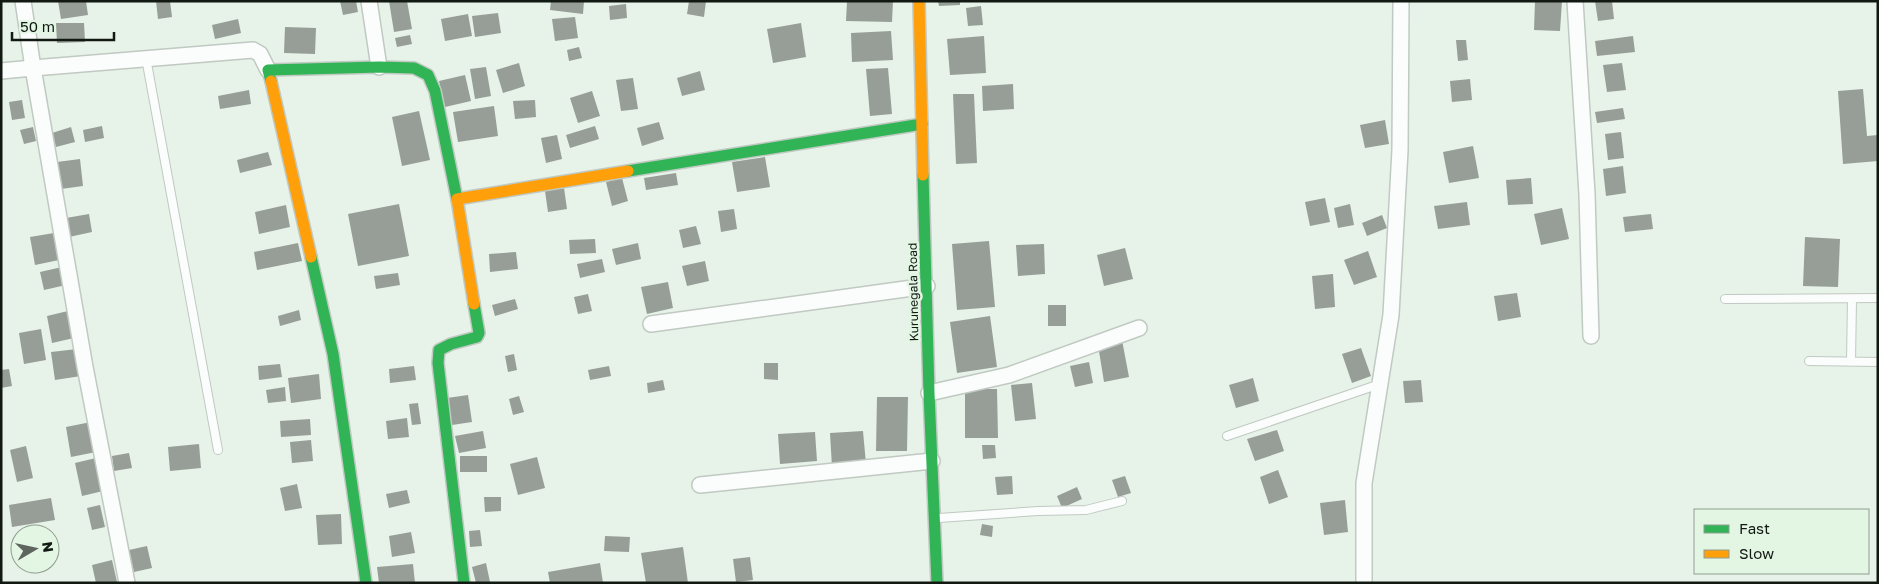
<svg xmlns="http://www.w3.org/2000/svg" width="1879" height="584" font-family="'Golos Text',sans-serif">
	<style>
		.building { fill: #979e97 }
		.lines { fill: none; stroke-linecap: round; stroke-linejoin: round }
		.lane-casing { stroke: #c0c9c2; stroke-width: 10 }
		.street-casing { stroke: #c0c9c2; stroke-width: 18 }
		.fast-casing { stroke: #c0c9c2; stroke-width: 14 }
		.slow-casing { stroke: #c0c9c2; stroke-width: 14 }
		.lane { stroke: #fbfdfc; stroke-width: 8 }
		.street { stroke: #fbfdfc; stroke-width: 15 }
		.fast { stroke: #30b455; stroke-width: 11 }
		.slow { stroke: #ff9f0a; stroke-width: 11 }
		.labels { text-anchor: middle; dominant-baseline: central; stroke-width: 5; stroke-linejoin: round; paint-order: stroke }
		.street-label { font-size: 12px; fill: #121913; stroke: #e3f6e4 }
	</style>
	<rect width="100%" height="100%" fill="#e7f2e8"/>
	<path class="building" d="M58,1H86L88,15L61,19Z
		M156,1H170L172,17L158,19Z
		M340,1H356L358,12L343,15Z
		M389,1H407L412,29L394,32Z
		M551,1H584L583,14L550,10Z
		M689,1H706L704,17L687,14Z
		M847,1H893L892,22L846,21Z
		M938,1H960V5L939,6Z
		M1535,1H1562L1560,31L1534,30Z
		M1595,1H1612L1614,19L1598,21Z
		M626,4L627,18L610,20L609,6Z
		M981,6L983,25L968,26L966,8Z
		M498,13L501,33L475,37L472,16Z
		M468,14L472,36L445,41L441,19Z
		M575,17L578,38L555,41L552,19Z
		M238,19L241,33L215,39L212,25Z
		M56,23H84L85,42L57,43Z
		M801,23L806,57L773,63L767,29Z
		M285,27L316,28L315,54L284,53Z
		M891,31L893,60L852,62L851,33Z
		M410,35L412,44L397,47L395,38Z
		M984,36L986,73L950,75L947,39Z
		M1633,36L1635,52L1597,56L1595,41Z
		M1456,40H1466L1468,60L1458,61Z
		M579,47L582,58L569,61L567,50Z
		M519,63L525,86L503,93L496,70Z
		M1622,63L1626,90L1607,92L1603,65Z
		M486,67L491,96L475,99L470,69Z
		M888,68L892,114L870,116L866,69Z
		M700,71L705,90L682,96L677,78Z
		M465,75L471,101L445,107L439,81Z
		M633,78L638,109L621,111L616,80Z
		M1470,79L1472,100L1452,102L1450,81Z
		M1013,84L1014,109L983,111L982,86Z
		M1863,89L1867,136L1878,135V161L1843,164L1838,91Z
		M249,90L251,104L220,109L218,96Z
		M592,91L600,116L578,123L570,98Z
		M953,94H974L977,163L956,164Z
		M22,100L25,118L12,120L9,102Z
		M535,100L536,117L515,119L513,101Z
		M494,106L498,136L458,142L453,112Z
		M1623,108L1625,119L1597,123L1595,112Z
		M419,111L430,160L402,166L392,117Z
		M1385,120L1389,144L1365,148L1360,125Z
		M659,122L664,139L642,146L637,128Z
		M102,126L104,138L85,142L83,130Z
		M595,126L599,139L570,148L566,135Z
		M33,127L36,141L24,144L20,130Z
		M71,127L75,142L56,147L52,133Z
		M1621,132L1624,158L1608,160L1605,134Z
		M557,135L562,159L546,163L541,138Z
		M1473,146L1479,178L1449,183L1443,152Z
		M268,152L272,165L240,173L237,160Z
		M765,157L770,187L737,192L732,162Z
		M80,159L83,186L61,189L57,162Z
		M1623,166L1626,193L1606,196L1603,169Z
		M676,173L678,185L646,190L644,178Z
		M622,178L628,201L612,206L606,182Z
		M1531,178L1533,204L1508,205L1506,180Z
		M564,188L567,209L548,212L545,191Z
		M1325,198L1330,222L1310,226L1305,202Z
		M1467,202L1470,225L1438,229L1434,206Z
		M399,204L409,256L358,266L348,214Z
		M1350,204L1354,225L1338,228L1334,208Z
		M286,205L290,227L259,234L255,212Z
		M1562,208L1569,239L1541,245L1534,214Z
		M734,209L737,229L721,232L718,211Z
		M89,214L92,232L69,237L66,218Z
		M1651,214L1653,229L1625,232L1623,217Z
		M1382,215L1387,228L1367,236L1362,223Z
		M696,226L701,244L683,248L679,230Z
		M54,233L59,260L35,265L30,237Z
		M1805,237L1840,239L1838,287L1803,286Z
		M595,239L596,253L570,254L569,240Z
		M989,241L995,307L957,310L952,244Z
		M298,243L302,261L257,270L254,252Z
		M638,243L641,259L616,265L612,249Z
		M1044,244L1045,274L1018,276L1016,245Z
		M1125,248L1133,279L1104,286L1097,255Z
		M1368,251L1377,277L1354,285L1344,260Z
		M516,252L518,269L490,272L489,254Z
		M602,259L605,272L580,278L577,264Z
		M705,261L709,281L687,286L682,266Z
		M62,267L66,285L44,290L40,272Z
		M398,273L400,285L376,289L374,276Z
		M1333,274L1335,307L1315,309L1312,276Z
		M668,282L673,308L647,314L641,287Z
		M1517,293L1521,317L1498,321L1494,296Z
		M588,294L592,311L578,314L574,297Z
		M515,299L518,309L495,316L492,305Z
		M1048,305H1066V326H1048Z
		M299,310L301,320L280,326L278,316Z
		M68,311L74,338L52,343L47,316Z
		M990,316L997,367L957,373L950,322Z
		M41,329L46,360L24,364L19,333Z
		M1122,340L1129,377L1104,382L1098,345Z
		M1361,348L1371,376L1352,383L1342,354Z
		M77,349L81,376L55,380L51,352Z
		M514,354L517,370L508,372L505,356Z
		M1089,362L1093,383L1075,387L1070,366Z
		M764,363H778V380L764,379Z
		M280,364L282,377L259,380L258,366Z
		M414,366L416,380L390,383L389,369Z
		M609,366L611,376L590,380L588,370Z
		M9,369L12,386L1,388V370Z
		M319,374L321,399L291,403L288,378Z
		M1253,378L1259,401L1236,408L1229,385Z
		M663,380L665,390L648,393L647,383Z
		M1421,380L1423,402L1405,403L1403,381Z
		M1032,383L1036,419L1015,421L1011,385Z
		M285,387L286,401L268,403L266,390Z
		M965,389H997L998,438H965Z
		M468,395L472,422L452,425L447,398Z
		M519,396L524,412L513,415L509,399Z
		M877,397H908L907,451H876Z
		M418,403L421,424L412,425L409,404Z
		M407,418L409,437L388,439L386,421Z
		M310,419L311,435L281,437L280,421Z
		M91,422L96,452L71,457L66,427Z
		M1277,430L1284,451L1255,461L1247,439Z
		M483,431L486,448L459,453L455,436Z
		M863,431L866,464L832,467L830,433Z
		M815,432L817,461L780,464L778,434Z
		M311,440L313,461L292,463L290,442Z
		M199,444L201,468L170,471L168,447Z
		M982,445H995L996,458L983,459Z
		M26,446L33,478L17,482L10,450Z
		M129,453L132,468L114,471L112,456Z
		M460,456H487V472H460Z
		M537,457L545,488L518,495L510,464Z
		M96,458L103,491L82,496L75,463Z
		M1278,470L1288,497L1269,504L1260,477Z
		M1012,476L1013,494L997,495L995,477Z
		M1125,476L1131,493L1118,497L1112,480Z
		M297,484L302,508L285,511L280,488Z
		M1077,487L1082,499L1062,508L1057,496Z
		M407,490L410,503L389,508L386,494Z
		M484,497H501V511L485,512Z
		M51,498L55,520L12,527L9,505Z
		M1345,500L1348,532L1324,535L1320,503Z
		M100,505L105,527L92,530L87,508Z
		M341,514L342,544L318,545L316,515Z
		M982,524L993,526L992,537L980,535Z
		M480,530L482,546L470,547L469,531Z
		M411,532L415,553L392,557L389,536Z
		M605,536L630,537L629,552L604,551Z
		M15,544H20V559L18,560Z
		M147,546L152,568L134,572L129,550Z
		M683,547L688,583H646L641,553Z
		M750,557L753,580L736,582L733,559Z
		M112,560L117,582L96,583L92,565Z
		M486,563L490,582L476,583L472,567Z
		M600,563L603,583H550L548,572Z
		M413,564L415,583H379L377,567Z"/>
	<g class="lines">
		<defs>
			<path id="lane" d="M146,58L218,450
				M1725,299L1878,298
				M1809,361L1878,362
				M1851,362L1852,299
				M1227,436L1380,384
				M939,518L1038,511L1086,510L1122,501"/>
			<path id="street" d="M23,1L33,68L253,50L260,54L268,70
				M369,1L379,67
				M1575,1L1587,194L1591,336
				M1,71L33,68L85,367L127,583
				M651,324L927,286
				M929,393L1009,375L1139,328
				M700,485L932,461
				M1364,583V483L1391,315L1400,150L1401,1"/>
			<path id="fast" d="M271,81L268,70L379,67L414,68L428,75L435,91L457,199
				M628,171L922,124
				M923,175L929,393L937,583
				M311,257L333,354L366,583
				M464,583L438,363L439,350L451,344L477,337L479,333L474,304"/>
			<path id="slow" d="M919,1L923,175
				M271,81L311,257
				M474,304L457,199L628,171"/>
		</defs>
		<use href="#lane" class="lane-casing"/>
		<use href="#street" class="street-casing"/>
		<use href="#fast" class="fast-casing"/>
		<use href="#slow" class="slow-casing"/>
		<use href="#lane" class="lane"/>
		<use href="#street" class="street"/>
		<use href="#fast" class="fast"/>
		<use href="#slow" class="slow"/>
	</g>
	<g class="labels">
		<g class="street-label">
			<text transform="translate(913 292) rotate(-91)">Kurunegala Road</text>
		</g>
	</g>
	<rect width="1879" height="584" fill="none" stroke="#121913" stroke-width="5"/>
	<rect x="1694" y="509" width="175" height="65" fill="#e3f6e4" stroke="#8f9e90"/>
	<rect x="1704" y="525" width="25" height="8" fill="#30b455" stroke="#8f9e90"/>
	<text x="1739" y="534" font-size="15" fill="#121913">Fast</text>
	<rect x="1704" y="550" width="25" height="8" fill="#ff9f0a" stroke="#8f9e90"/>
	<text x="1739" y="559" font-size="15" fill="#121913">Slow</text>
	<g transform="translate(35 549) rotate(81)"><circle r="24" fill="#e3f6e4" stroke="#8f9e90"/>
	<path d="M0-4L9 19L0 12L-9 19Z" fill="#5d655e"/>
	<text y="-8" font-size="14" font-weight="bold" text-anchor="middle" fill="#121913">N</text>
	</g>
	<path d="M12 32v8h102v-8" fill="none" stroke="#121913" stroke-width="2.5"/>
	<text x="20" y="32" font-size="15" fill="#121913" stroke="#e3f6e4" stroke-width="4" paint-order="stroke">50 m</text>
</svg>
